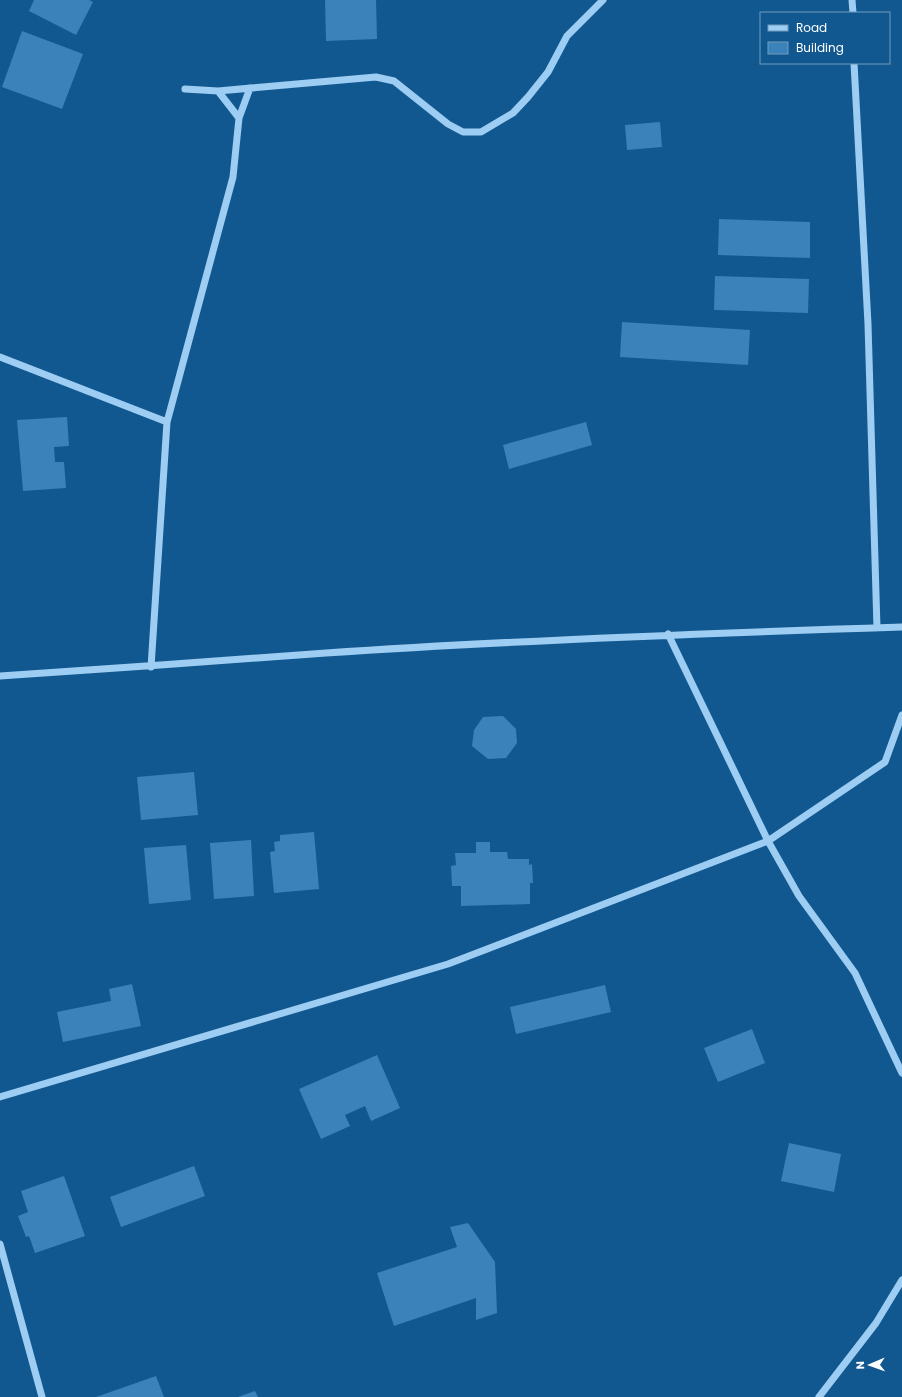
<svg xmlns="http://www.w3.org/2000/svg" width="902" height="1397" font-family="Poppins,sans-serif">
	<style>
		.building { fill: #3a82b9 }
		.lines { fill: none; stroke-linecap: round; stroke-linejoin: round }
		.minor { stroke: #9dcdf2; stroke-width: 7 }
	</style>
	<rect width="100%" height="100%" fill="#125890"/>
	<path class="building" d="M34,0H89L93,2L76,35L29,11Z
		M325,0H376L377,39L326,41Z
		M22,31L83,54L62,109L2,87Z
		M660,122L662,147L627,150L625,125Z
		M719,219L810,222V258L718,255Z
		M715,276L809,279L808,313L714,310Z
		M622,322L750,330L748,365L620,357Z
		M67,417L69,446L54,447L55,462H64L66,488L23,491L17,420Z
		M586,422L592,445L509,469L503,445Z
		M503,716L516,729L517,743L506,758L488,759L472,746L474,730L483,717Z
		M194,772L198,815L141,820L137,777Z
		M314,832L319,889L274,893L270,852L275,851L274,842L280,841V835Z
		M251,840L254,896L214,899L210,843Z
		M476,842H490V852H507L508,859H529V865L532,864L533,883H530V904L461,906V886H452L451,866L456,865L455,853H476Z
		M186,845L191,900L149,904L144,848Z
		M132,984L141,1026L63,1042L57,1012L111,1001L109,989Z
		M605,985L611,1012L516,1034L510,1007Z
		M752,1029L765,1063L718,1082L704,1048Z
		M377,1055L400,1108L371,1121L365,1106L345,1115L350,1126L321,1139L299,1089Z
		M789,1143L841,1154L834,1192L781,1181Z
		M194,1166L205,1196L121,1227L110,1197Z
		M64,1176L85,1236L35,1253L29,1236L26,1237L18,1216L28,1212L21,1191Z
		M468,1223L495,1262L497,1313L476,1320V1298L394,1326L377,1273L457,1247L450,1227Z
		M156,1376L164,1397H96Z
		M255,1391L258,1397H238Z"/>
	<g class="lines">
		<path class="minor" d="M852,0L853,13
			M854,63L868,324L877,628
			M185,89L218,91
			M239,118L218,91L376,77L394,81L448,124L463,132H481L513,113L528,97L548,72L567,36L603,0
			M0,357L167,422
			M668,634L768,841L799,896L855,973L902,1073
			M151,667L167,422L233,177L239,118L250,88
			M0,676C109,669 217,661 326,653C518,640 710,633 902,627
			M0,1097L448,964L768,841L885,762L902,715
			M0,1244L42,1397
			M819,1397L876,1323L902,1280"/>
	</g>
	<rect x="760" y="12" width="130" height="52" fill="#125890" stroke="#719bbc"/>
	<rect x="768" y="25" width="20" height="6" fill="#9dcdf2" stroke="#719bbc"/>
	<text x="796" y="32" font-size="12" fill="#ffffff">Road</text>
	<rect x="768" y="42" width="20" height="12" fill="#3a82b9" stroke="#719bbc"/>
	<text x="796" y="52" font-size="12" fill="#ffffff">Building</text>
	<g transform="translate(870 1365) rotate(268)" stroke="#125890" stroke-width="3" paint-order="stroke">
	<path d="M0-3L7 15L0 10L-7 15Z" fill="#ffffff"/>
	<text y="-6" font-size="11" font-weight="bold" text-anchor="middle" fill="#ffffff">N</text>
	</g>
</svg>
